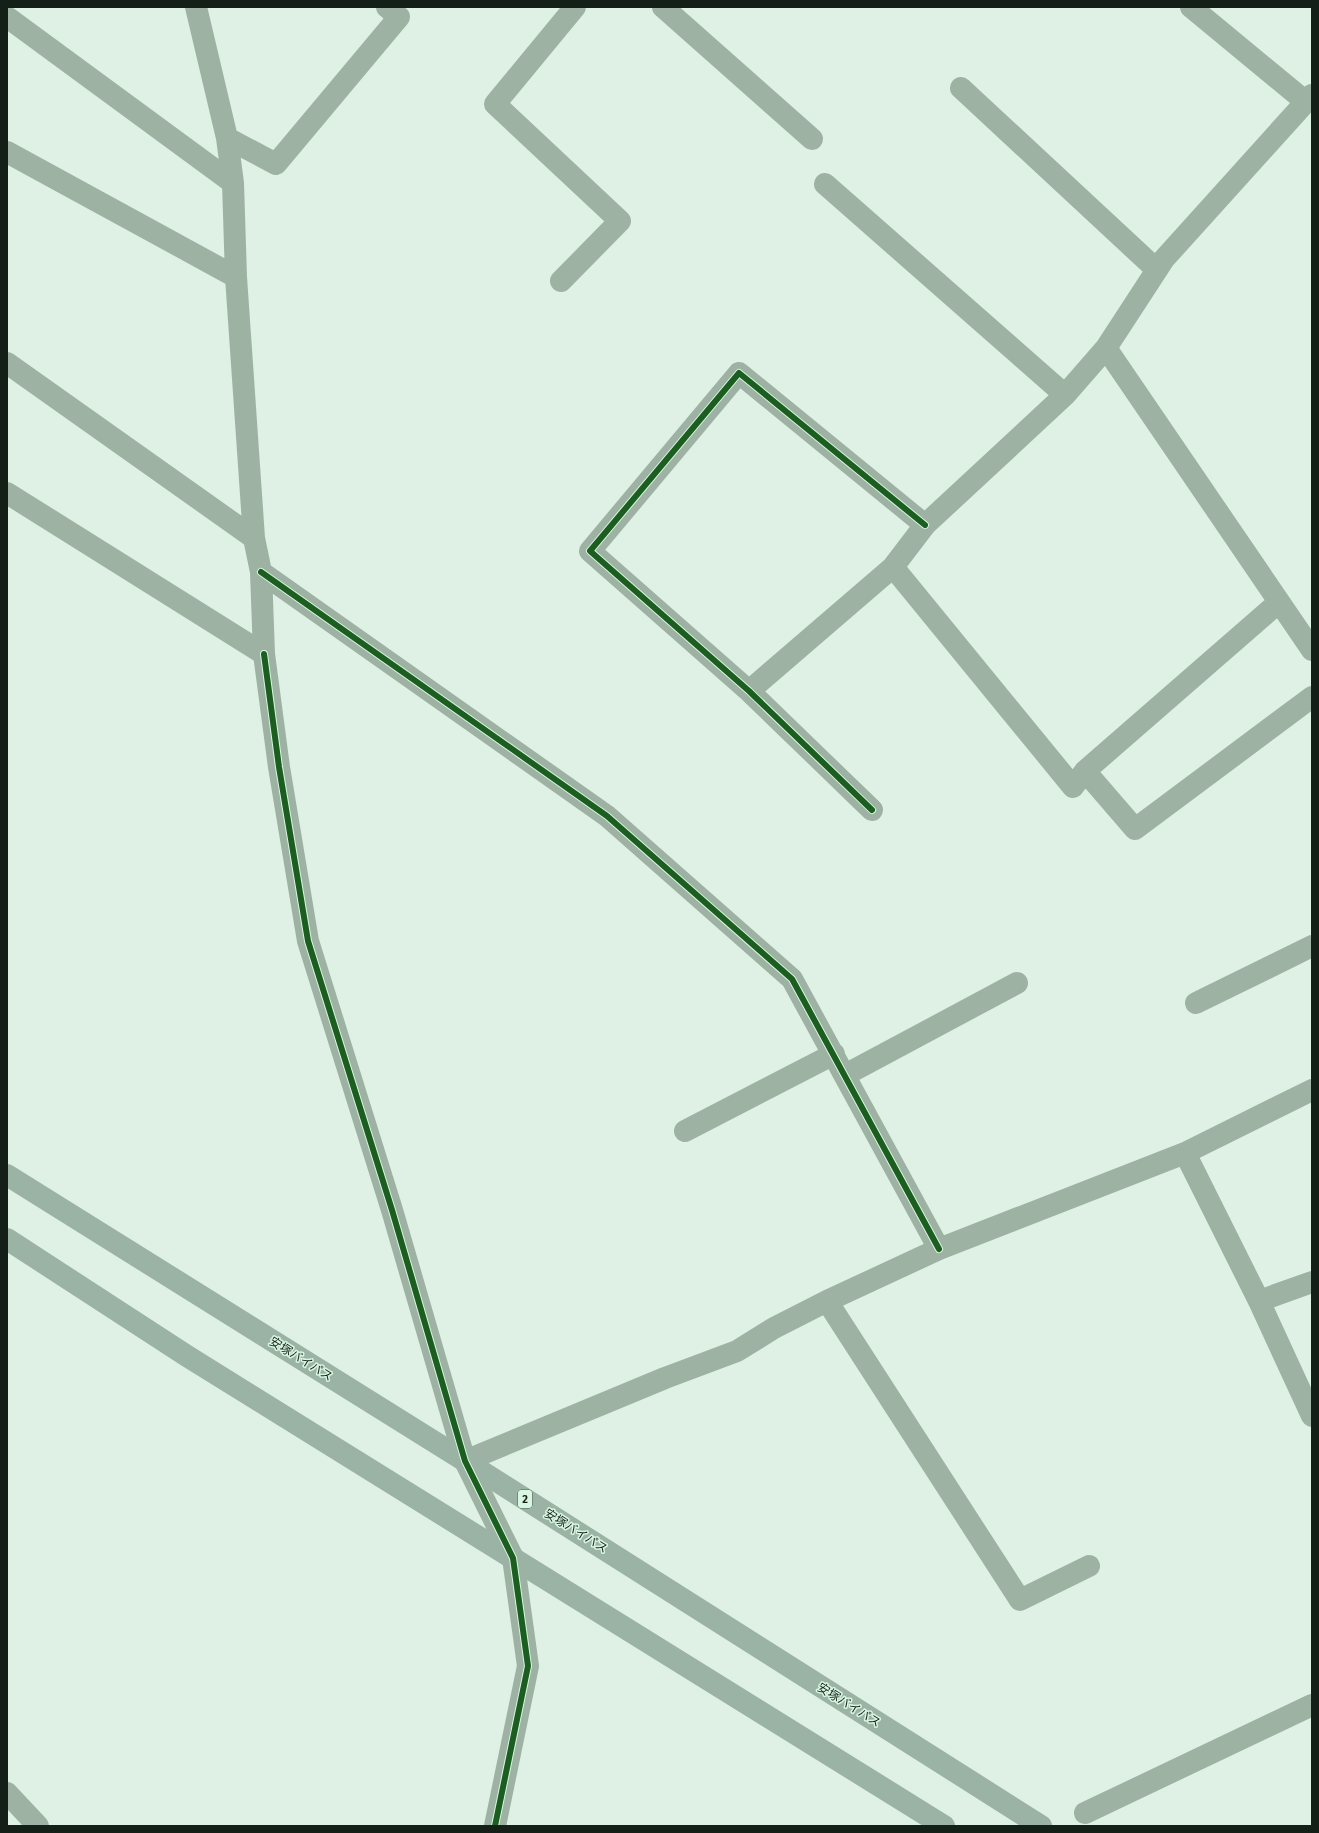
<svg xmlns="http://www.w3.org/2000/svg" width="1319" height="1833" font-family="'Fira Sans','Noto Sans JP',sans-serif">
	<style>
		.lines { fill: none; stroke-linecap: round; stroke-linejoin: round }
		.street { stroke: #9eb2a4; stroke-width: 22 }
		.primary { stroke: #9bb3a4; stroke-width: 22 }
		.cycleway-casing { stroke: #d9f6e2; stroke-width: 8 }
		.cycleway { stroke: #1b5e20; stroke-width: 6 }
		.labels { text-anchor: middle; dominant-baseline: central; stroke-width: 3; stroke-linejoin: round; paint-order: stroke }
		.shield { fill: #d9f6e2; stroke: #4f6055; stroke-width: 1 }
		.shield-label { font-size: 11px; font-weight: bold; fill: #141f18 }
		.street-label { font-size: 12px; fill: #141f18; stroke: #d9f6e2 }
	</style>
	<rect width="100%" height="100%" fill="#dff0e5"/>
	<g class="lines">
		<path class="street" d="M663,7L812,139
			M1191,7L1306,102
			M7,17L233,183
			M961,88L1157,270
			M1312,95L1164,259L1106,348L1312,650
			M227,138L276,164L399,17L387,7
			M7,152L236,277
			M825,184L1065,395
			M561,281L620,221L495,104L575,7
			M7,363L254,538
			M7,493L264,654L261,572L254,538L236,277L233,183L227,138L196,7
			M893,567L1073,787L1085,771L1279,602
			M261,572L607,816L792,979L939,1249
			M264,654L279,767L308,941L392,1210L465,1461L513,1558L528,1666L495,1826
			M749,691L893,567L925,525L1065,395L1106,348
			M1085,771L1135,829L1312,697
			M872,810L749,691L590,551L739,373L925,525
			M1196,1003L1312,946
			M845,1075L1017,983
			M685,1131L834,1054
			M1185,1153L1259,1301L1312,1416
			M827,1301L1020,1600L1089,1566
			M1259,1301L1312,1282
			M465,1461L665,1378L737,1351L774,1328L827,1301L939,1249L1185,1153L1312,1090
			M7,1793L38,1826
			M1085,1813L1312,1705"/>
		<path class="primary" d="M7,1175L465,1461L1041,1826
			M7,1239L187,1356L944,1826"/>
		<defs>
			<path id="cycleway" d="M261,572L607,816L792,979L939,1249
				M264,654L279,767L308,941L392,1210L465,1461L513,1558L528,1666L495,1826
				M872,810L749,691L590,551L739,373L925,525"/>
		</defs>
		<use href="#cycleway" class="cycleway-casing"/>
		<use href="#cycleway" class="cycleway"/>
	</g>
	<g class="labels">
		<rect class="shield" x="518" y="1490" width="14" height="18" rx="3"/>
		<g class="shield-label">
			<text x="525" y="1499">2</text>
		</g>
		<g class="street-label">
			<text transform="translate(301 1359) rotate(32)">安塚バイパス</text>
			<text transform="translate(576 1531) rotate(32)">安塚バイパス</text>
			<text transform="translate(849 1705) rotate(32)">安塚バイパス</text>
		</g>
	</g>
	<rect width="1319" height="1833" fill="none" stroke="#141f18" stroke-width="16"/>
</svg>
